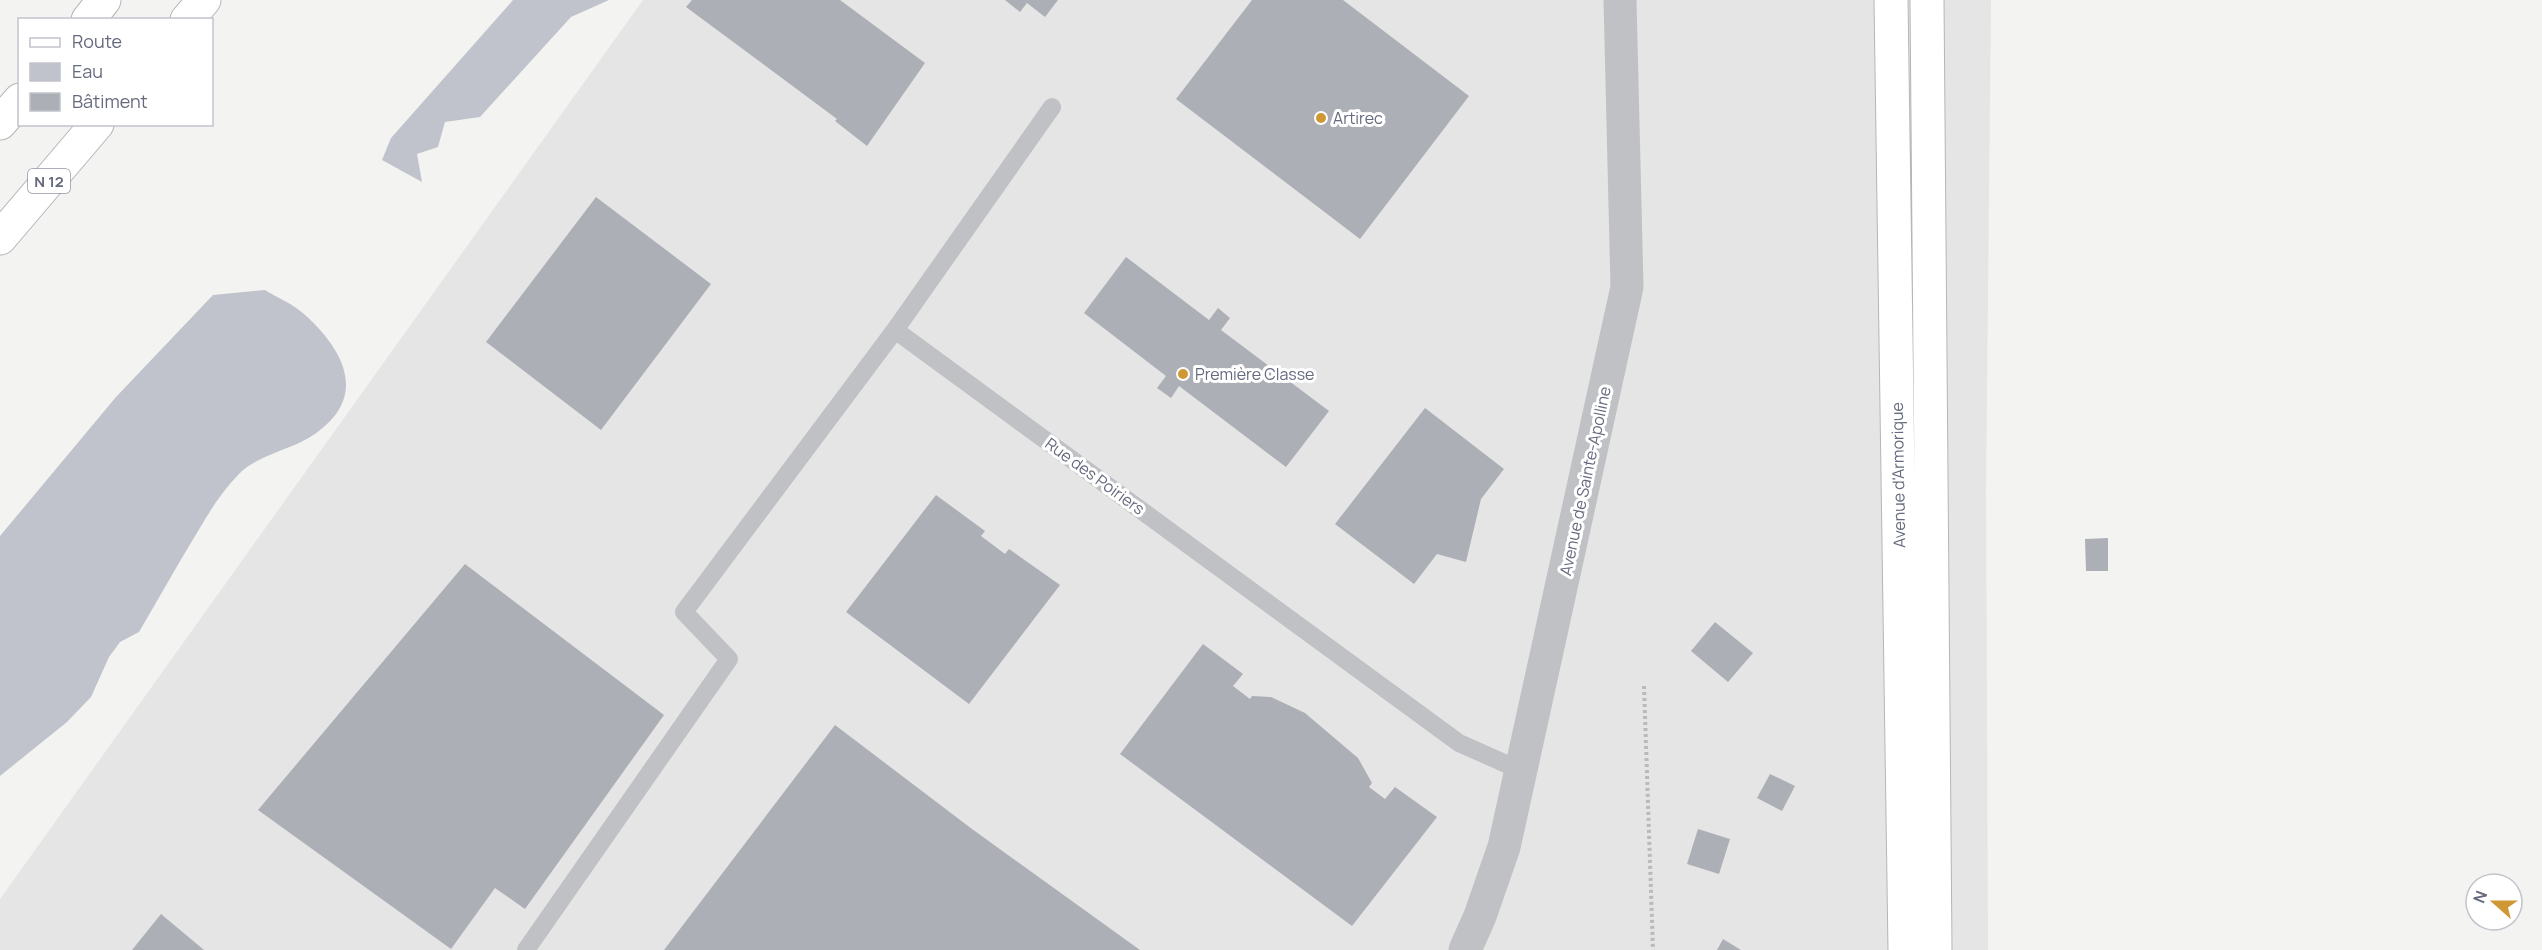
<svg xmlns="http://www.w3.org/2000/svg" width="2542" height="950" font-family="Manrope,sans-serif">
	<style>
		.built { fill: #e4e5e4 }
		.water { fill: #c0c3cb }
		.building { fill: #adafb7 }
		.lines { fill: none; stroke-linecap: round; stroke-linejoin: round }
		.secondary-casing { stroke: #b4b6bc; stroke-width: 35 }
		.trunk-casing { stroke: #b4b5b9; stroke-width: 35 }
		.path { stroke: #b9babd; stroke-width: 4; stroke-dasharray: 3 3; stroke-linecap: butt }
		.service { stroke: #c0c1c5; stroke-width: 18 }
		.tertiary { stroke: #c0c1c5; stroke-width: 33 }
		.secondary { stroke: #fff; stroke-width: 33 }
		.trunk { stroke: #fff; stroke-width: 33 }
		.poi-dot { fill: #d09735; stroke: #fff; stroke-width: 2 }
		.labels { text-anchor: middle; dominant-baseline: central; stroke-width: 6; stroke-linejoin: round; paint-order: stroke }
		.shield { fill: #fff; stroke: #9497a5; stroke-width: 1.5 }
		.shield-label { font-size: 15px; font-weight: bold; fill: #666a7e }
		.poi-label { font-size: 16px; fill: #666a7e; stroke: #fff; text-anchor: start }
		.street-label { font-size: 16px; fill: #666a7e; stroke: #fff }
	</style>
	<rect width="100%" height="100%" fill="#f3f4f1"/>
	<path class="built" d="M643,0H1991L1986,489L1988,950H0V899Z"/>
	<path class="water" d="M513,0H609L571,17L480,117L445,122L438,147L417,154L422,182L382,160L391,138Z
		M265,290C278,298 293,304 304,314C344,350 369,396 315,434C292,450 259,454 239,474C219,494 206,518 192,541C174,571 157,601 139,632L120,642L109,657L91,697L67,722L0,776V536L116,397L213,295Z"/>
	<path class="building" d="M692,0H840L925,63L867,146L835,121L837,119L686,7Z
		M1005,0H1058L1045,17L1027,3L1020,12Z
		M1252,0H1343L1469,96L1360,239L1176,99Z
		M596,197L711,284L601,430L486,342Z
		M1126,257L1209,320L1218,308L1230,318L1221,330L1329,411L1286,467L1179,386L1171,398L1157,388L1166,376L1084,313Z
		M1425,408L1504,469L1481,499L1466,562L1437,554L1414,584L1335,524Z
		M936,495L985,531L981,536L1005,554L1009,549L1060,585L969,704L846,612Z
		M2108,538V571H2086L2085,539Z
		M465,564L664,715L525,909L495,888L451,949L258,810Z
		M1715,622L1753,653L1728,682L1691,651Z
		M1203,644L1243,674L1233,686L1250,699L1252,696L1271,697L1305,713L1358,758L1372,783L1369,787L1385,799L1395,787L1437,817L1352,926L1120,754Z
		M835,725L972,829L1140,950H664Z
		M1770,774L1795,786L1782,811L1757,798Z
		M1698,829L1730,839L1719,874L1687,864Z
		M161,914L204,950H132Z
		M1723,939L1741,950H1717Z"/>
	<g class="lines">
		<defs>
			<path id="secondary" d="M1891,0L1905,950
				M1927,0L1935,950"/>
			<path id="trunk" d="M88,20L104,0
				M187,20L204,0
				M0,123L20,100
				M0,238L97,124"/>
		</defs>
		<use href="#secondary" class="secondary-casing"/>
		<use href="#trunk" class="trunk-casing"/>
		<path class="path" d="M1644,686L1653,950"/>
		<path class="service" d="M1052,107L895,330L1459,743L1522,771
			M526,950L729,659L684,612L895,330"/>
		<path class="tertiary" d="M1465,950L1480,916L1504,847L1627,287L1620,0"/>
		<use href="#secondary" class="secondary"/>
		<use href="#trunk" class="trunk"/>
	</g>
	<g class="poi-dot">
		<circle cx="1321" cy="118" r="6"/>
		<circle cx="1183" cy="374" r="6"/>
	</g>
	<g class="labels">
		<rect class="shield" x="28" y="169" width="42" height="24" rx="4.5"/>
		<g class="shield-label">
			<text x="49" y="181">N 12</text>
		</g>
		<g class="poi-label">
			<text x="1333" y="118">Artirec</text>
			<text x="1195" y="374">Première Classe</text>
		</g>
		<g class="street-label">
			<text transform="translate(1898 475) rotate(-91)">Avenue d'Armorique</text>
			<text transform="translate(1095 476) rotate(36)">Rue des Poiriers</text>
			<text transform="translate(1585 481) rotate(-78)">Avenue de Sainte-Apolline</text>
		</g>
	</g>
	<rect x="18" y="18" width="195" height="108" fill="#ffffff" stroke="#c2c3cb" stroke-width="1.5"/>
	<rect x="30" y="38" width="30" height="9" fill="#ffffff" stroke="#c2c3cb" stroke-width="1.5"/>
	<text x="72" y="48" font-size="18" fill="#666a7e">Route</text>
	<rect x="30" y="63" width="30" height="18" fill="#c0c3cb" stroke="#c2c3cb" stroke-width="1.5"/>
	<text x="72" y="78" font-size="18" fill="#666a7e">Eau</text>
	<rect x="30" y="93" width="30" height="18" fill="#adafb7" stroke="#c2c3cb" stroke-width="1.5"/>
	<text x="72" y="108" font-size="18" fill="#666a7e">Bâtiment</text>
	<g transform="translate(2494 902) rotate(291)"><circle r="28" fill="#ffffff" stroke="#c2c3cb" stroke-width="1.5"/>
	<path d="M0-4.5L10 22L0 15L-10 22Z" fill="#d09735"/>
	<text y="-9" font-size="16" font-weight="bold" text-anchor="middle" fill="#666a7e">N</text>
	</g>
</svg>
